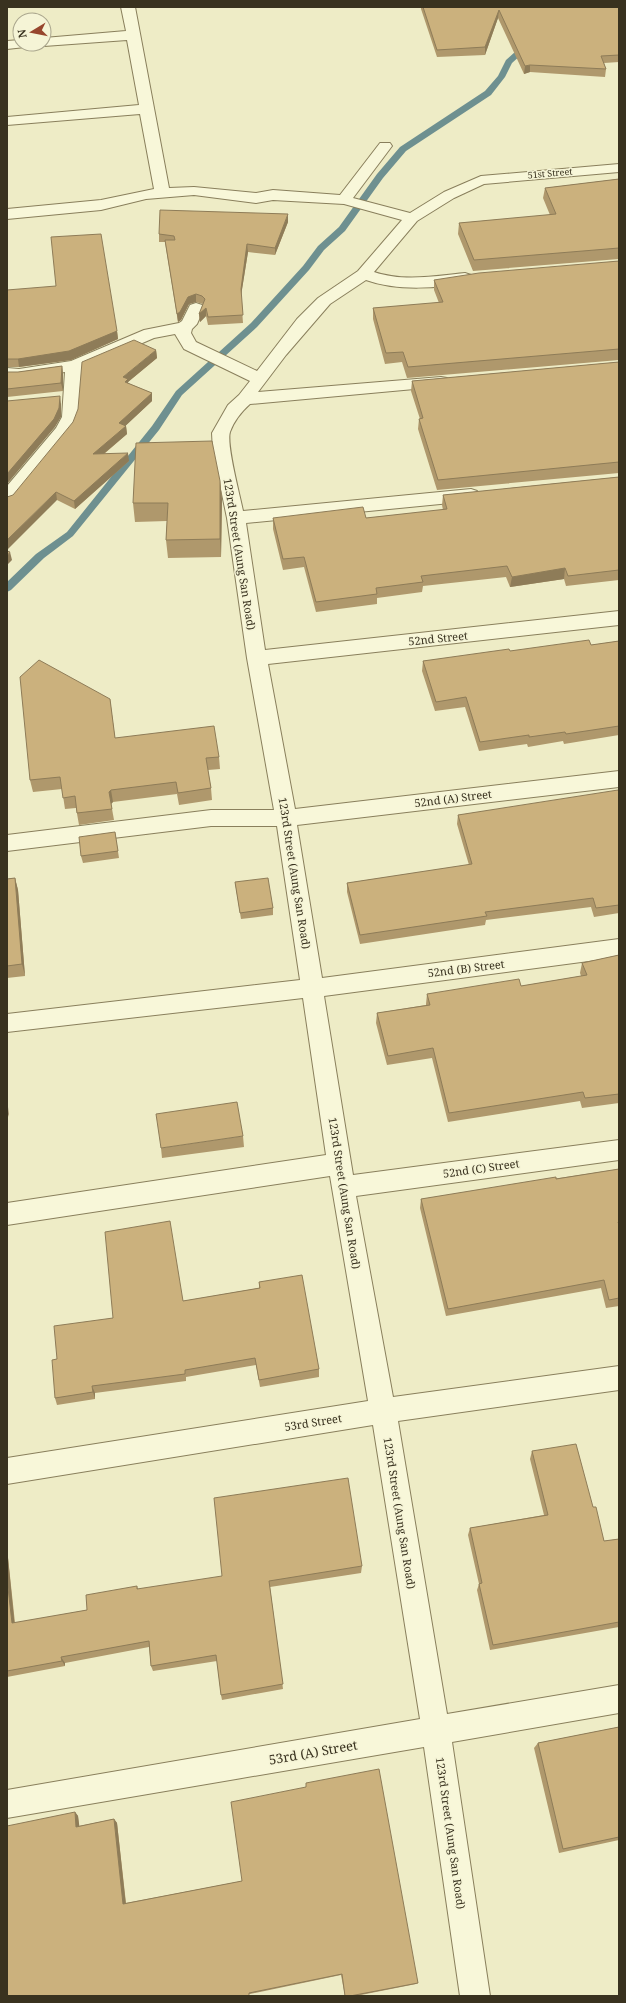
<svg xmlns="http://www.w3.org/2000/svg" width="626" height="2003" font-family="'Noto Serif',serif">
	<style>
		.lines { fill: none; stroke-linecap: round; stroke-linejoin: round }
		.stream { fill: #6e9090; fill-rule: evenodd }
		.street-casing { stroke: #897f5c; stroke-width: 2 }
		.street { fill: #f8f7d9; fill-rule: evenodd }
		.wall { fill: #af986c }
		.shaded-wall { fill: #8e7c58 }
		.building { fill: #cbb17d; stroke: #8e7c58 }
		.labels { text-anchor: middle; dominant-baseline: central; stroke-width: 3; stroke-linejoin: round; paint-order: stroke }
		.far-street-label { font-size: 9px; fill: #39321f; stroke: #f5f4d6 }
		.street-label { font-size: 11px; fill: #39321f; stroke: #f5f4d6 }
		.near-street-label { font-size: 13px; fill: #39321f; stroke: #f5f4d6 }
	</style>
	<rect width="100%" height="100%" fill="#eeecc6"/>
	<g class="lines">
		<path class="stream" d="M525,43L532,45L512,63L505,77L491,95L406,151L383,178L345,231L324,250L309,270L257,327L182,395L159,430L73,536L44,558L11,590L7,592V582L36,554L67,532L152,426L176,391L251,323L303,266L318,246L339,227L377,174L400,147L485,91L498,76L506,60Z"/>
		<defs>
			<path id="street" d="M121,7H135L169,188L194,187L256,193L273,190L340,195L380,143H390L392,146L353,198L410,213L444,192L481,176L619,164V172L484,184L454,198L417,221L374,272C403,282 435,276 465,273L471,275L473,278L471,281C440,289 396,291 366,280L330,304L286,355L258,392L441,377L447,378L449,382L447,386L250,404C241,412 234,421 230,432C226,445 240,495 243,511L471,489L477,491L480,495L477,499L471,501L246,523L265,650L619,611V625L268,664L295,809L619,771V787L297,825L322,978L619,939V957L324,996L353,1175L619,1140V1160L356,1196L393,1397L619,1366V1390L398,1421L447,1714L619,1685V1713L452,1742L490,1996H460L424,1747L7,1818V1790L420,1719L373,1425L7,1484V1458L368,1401L330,1176L7,1225V1203L326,1155L303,998L7,1032V1014L300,980L277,826H211L7,851V835L211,810H274L247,658L227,518L213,451L212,433L228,405L239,395L250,381L184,349L175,334L154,338L82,369L78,417L73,430L13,502L7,504V486L56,428L62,417L65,372L19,379L7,378V368L19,369L71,361L144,330L179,323L182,321L190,305L196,303L202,305L204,308L197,324L192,329L191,333L196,342L257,371L297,319L318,298L358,271L402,220L344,204L273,200L256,203L194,195L146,199L101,210L7,219V209L101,200L154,189L140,114L7,125V117L139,105L127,40L44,46L39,44H44V38L126,31Z
				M20,40V44H27L25,47L7,49V41Z"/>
		</defs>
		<use href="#street" class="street-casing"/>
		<use href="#street" class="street"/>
	</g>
	<path class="wall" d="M421,7H619V62L604,63L606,69L605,77L530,72L524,74L498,18L485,55L437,57L421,9Z
		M619,179V259L473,271L458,234L459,223L550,215L543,198L545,188Z
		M288,222L275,255L248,252L241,295L243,323L208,325L206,316L200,322L199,314L203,304L196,302L189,304L181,320L178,322L165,242H159V234Z
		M619,261V360L407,378L402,362L385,364L373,319V308L439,303L434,290V280Z
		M7,290L117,331L118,339L71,360L19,367H7Z
		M156,350L157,358L128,382V383L152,393V401L125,426H126L127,434L104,454L129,461L75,509L57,500L13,495Z
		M619,362V473L437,490L418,429L419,419H420L411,391L412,381Z
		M62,366L63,374V391L7,397V372H18Z
		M619,477V580L566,586L564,579L510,587L506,577L423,586L422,592L377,598V604L316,612L304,567L283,570L273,529V518H366L443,510L442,505L443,495Z
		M220,481L222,499L221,557L168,558L166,540L167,521L135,522L133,503Z
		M619,641V735L564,744L563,741L528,747L527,744L479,751L465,707L435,711L422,671L423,661L510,651L591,645Z
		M110,699L115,738L219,757L220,769L208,770L211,788L212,800L179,805L177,794L113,802L111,804L114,820L79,825L76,808L65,809L62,789L33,792L30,780Z
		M619,792V913L594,917L591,907L486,920L485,925L360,944L347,892V883L469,865L457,824L458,815Z
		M115,832L119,858L83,863L81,856Z
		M15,878L18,890L25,976L7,978V879Z
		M235,882L273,908V915L241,919L236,889Z
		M619,955V1103L582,1108L580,1101L448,1122L432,1058L387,1065L376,1023L377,1013L426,1005V1004L427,994L521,986L581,976L580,973L582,963Z
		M243,1136L244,1147L162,1158L161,1148Z
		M619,1169V1306L606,1308L601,1288L446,1316L420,1208L421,1199Z
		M259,1282L319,1369V1377L260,1387L256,1365L186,1377V1381L95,1393V1399L57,1405L55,1398L57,1359L113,1318L183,1301L259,1288Z
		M532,1451L593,1507L604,1541L619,1539V1627L490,1650L477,1590L479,1584L468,1535L470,1528L544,1515L530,1459Z
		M7,1548L15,1623L87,1610L137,1586L138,1589L362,1566L361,1573L270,1587L283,1689L222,1700L221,1695L217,1661L153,1671L151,1666L149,1647L65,1663V1666L7,1677Z
		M619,1727V1840L559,1853L534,1748L538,1743Z
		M306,1783L418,1983L416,1984L356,1996H345L341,1975L250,1994L7,1996L75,1812L78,1816L79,1826L114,1819L117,1823L126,1903L242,1881L306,1787Z"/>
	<path class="shaded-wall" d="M499,10L498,18L485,55V47Z
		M530,65V72L524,74L525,66Z
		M288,214V222L275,255V248Z
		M247,244L248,252L241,296V289Z
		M196,294V302L189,304L181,320L178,322L177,314L188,297Z
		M206,308V316L200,322L199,314Z
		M117,331L118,339L71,360L19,367L18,359Z
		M156,350L157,358L128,382L129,387L123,377Z
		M62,366L63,374V391L61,383Z
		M152,393V401L120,431L119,423Z
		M60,396L61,404V417L55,427L7,484V474Z
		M126,426L127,434L94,462L93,454Z
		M128,453L129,461L75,509L74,501Z
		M220,481L222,499L221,557L220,539Z
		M56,492L57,500L7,550V540Z
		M10,552L12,560L7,565V556Z
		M565,568L564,579L510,587L512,577Z
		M111,790L113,802L111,804L114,820L109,792Z
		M15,878L18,890L25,976L22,964Z
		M7,1097L9,1117L7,1111Z
		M92,1386L95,1393V1399L93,1392Z
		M7,1548L15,1629L12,1623L7,1579Z
		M61,1657L65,1663V1666L62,1661Z
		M75,1812L78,1816L80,1831L76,1827Z
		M114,1819L117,1823L126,1906L123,1904Z"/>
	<path class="building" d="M423,7H619V55L601,56L606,69L530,65L525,66L499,10L485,47L437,50Z
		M619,179V248L474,260L459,223L556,214L545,188Z
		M160,210L288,214L275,248L247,244L241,289L243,315L208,317L206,308L199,314L205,299L202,296L196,294L188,297L180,312L177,314L165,240H175L174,236L159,234Z
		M101,234L117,331L69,351L18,359H7V290L56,286L51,237Z
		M619,261V349L408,367L403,352L386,353L373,308L443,302L434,280L479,273Z
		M134,340L156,350L123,377L128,379L125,382L152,393L119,423L126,426L93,454L128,453L74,501L56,492L7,540V497L13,495L73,422L78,409L82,362Z
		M619,362V462L438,480L419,419L423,418L412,381Z
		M62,366L61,383L7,389V372H18Z
		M60,396L59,408L54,419L7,474V401Z
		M212,441L220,481V539L166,540L168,503H133L136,443Z
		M619,477V570L568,576L565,568L512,577L507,566L421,576L423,582L376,588L377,594L316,602L304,557L283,559L273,518L363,507L366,518L447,509L443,495Z
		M7,551L10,552L7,556Z
		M589,640L591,645L619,641V726L566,734L565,732L529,737V735L480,742L466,697L436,702L423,661L509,649L510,651Z
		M39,660L110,699L115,738L214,726L219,757L206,758L211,788L178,793L176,782L111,790L109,792L112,809L77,813L75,796L63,798L60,777L30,780L20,677Z
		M618,790L619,792V905L596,908L593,898L485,912L487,916L360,935L347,883L472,864L458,815Z
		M115,832L118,851L81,856L79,837Z
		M15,878L22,964L7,966V879Z
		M268,878L273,908L240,913L235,882Z
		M619,955V1094L585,1098L583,1092L449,1113L433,1048L388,1056L377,1013L430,1005L427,994L519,979L521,986L587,975L582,963Z
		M237,1102L243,1136L161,1148L156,1114Z
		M619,1169V1222H618L619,1225V1298L609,1300L604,1280L448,1309L421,1199L556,1177V1179Z
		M170,1221L183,1301L260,1288L259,1282L302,1275L319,1369L259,1380L255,1358L185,1370V1374L92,1386L93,1392L55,1398L52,1360L57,1359L54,1326L113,1318L105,1232Z
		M576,1444L593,1507H596L604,1541L619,1539V1622L493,1645L479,1584L482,1583L470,1528L548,1515L532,1451Z
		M348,1478L362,1566L269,1581L283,1684L221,1695L216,1655L151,1666L149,1641L61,1657L62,1661L7,1671V1579L12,1623L87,1610L86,1595L137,1586V1589L222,1576L214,1498Z
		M619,1727V1837L563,1849L538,1743Z
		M379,1769L418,1983L350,1996H345L342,1974L249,1993V1996H7V1826L75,1812L76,1827L114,1819L123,1904L242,1881L231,1802L306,1787V1783Z"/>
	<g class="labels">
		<g class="far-street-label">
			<text transform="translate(550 173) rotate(-5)">51st Street</text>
		</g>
		<g class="street-label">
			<text transform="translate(240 554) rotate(81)">123rd Street (Aung San Road)</text>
			<text transform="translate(438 638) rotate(-6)">52nd Street</text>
			<text transform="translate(453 798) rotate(-7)">52nd (A) Street</text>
			<text transform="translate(295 873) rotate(81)">123rd Street (Aung San Road)</text>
			<text transform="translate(466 968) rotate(-7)">52nd (B) Street</text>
			<text transform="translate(481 1168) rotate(-8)">52nd (C) Street</text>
			<text transform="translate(345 1193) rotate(81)">123rd Street (Aung San Road)</text>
			<text transform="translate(313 1422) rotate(-9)">53rd Street</text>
			<text transform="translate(400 1513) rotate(81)">123rd Street (Aung San Road)</text>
			<text transform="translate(451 1833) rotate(82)">123rd Street (Aung San Road)</text>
		</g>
		<g class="near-street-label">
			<text transform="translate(313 1752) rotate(-10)">53rd (A) Street</text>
		</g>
	</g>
	<rect width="626" height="2003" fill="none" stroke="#39321f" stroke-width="16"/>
	<g transform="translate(32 32) rotate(260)"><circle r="19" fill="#f5f4d6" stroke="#aaa68d"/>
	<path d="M0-3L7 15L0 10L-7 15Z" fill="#97462d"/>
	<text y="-6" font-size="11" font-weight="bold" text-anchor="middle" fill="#39321f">N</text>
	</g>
</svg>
